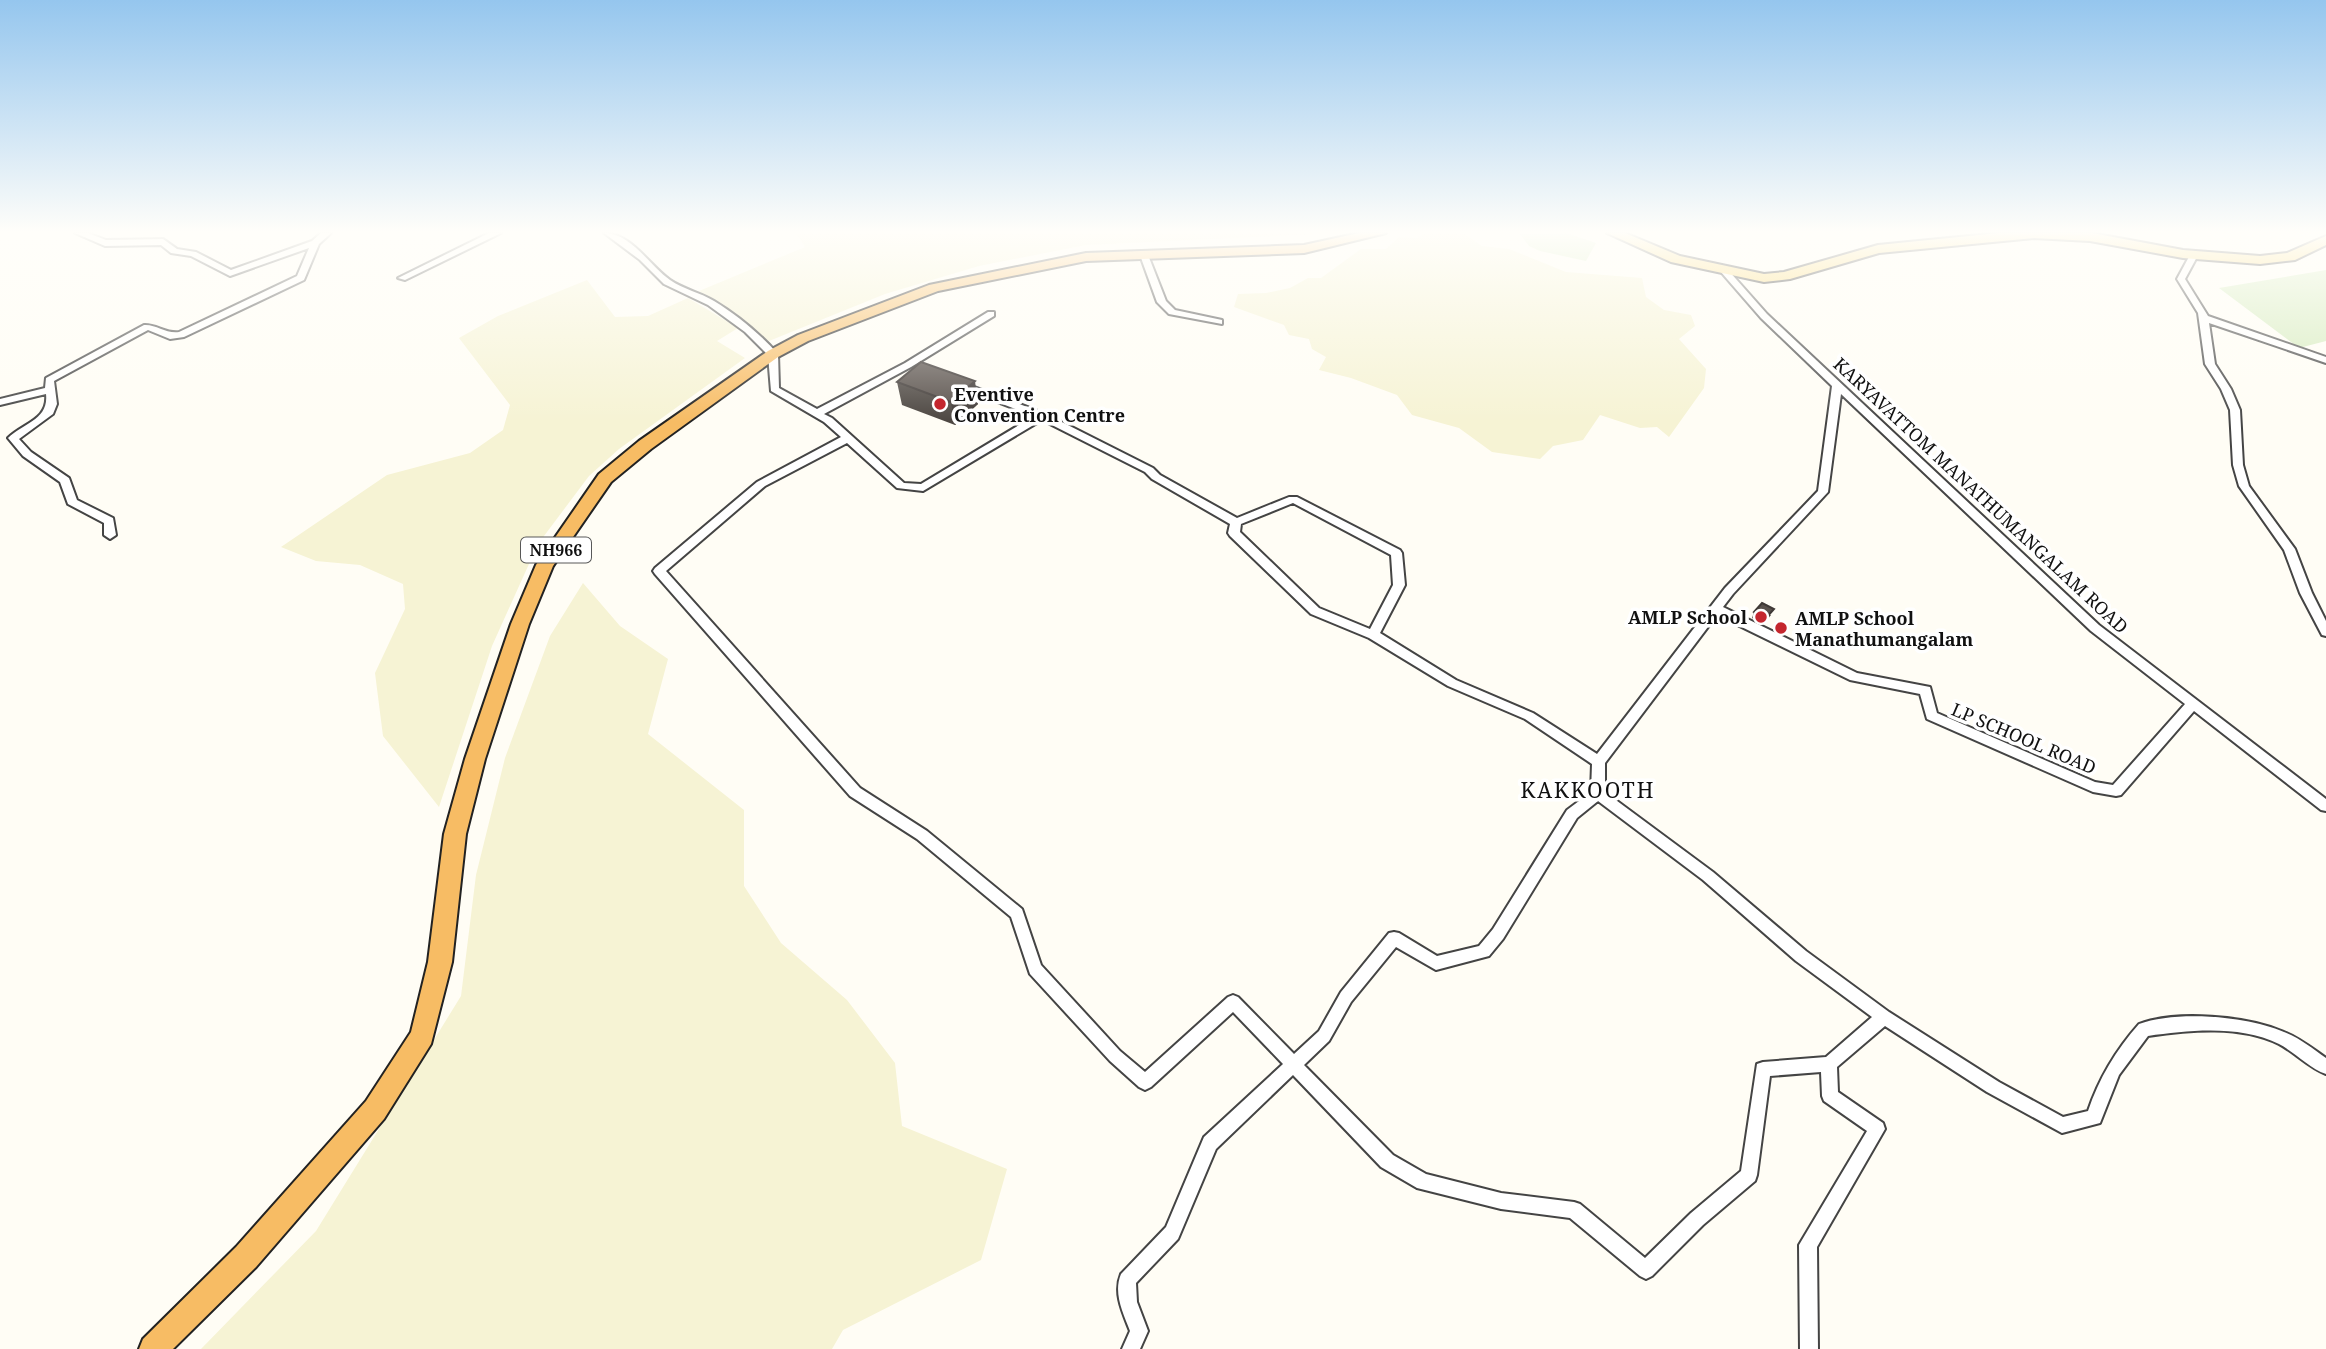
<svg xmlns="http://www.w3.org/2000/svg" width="2326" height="1349" font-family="'Noto Serif',serif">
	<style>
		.farmland { fill: #f6f3d4 }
		.green { fill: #d5ebbd }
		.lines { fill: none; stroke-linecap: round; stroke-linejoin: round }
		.minor-casing { stroke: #444; stroke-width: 4 }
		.primary-casing { stroke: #222; stroke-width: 4 }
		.trunk-casing { stroke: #222; stroke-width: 4 }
		.minor { fill: #fff; fill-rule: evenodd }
		.primary { fill: #f9d66b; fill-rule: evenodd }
		.trunk { fill: #f7bc64; fill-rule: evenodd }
		.wall { fill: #4d4742 }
		.shaded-wall { fill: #3f3936 }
		.building { fill: #5a524d; stroke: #3f3936; stroke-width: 2 }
		.poi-dot { fill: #c4262e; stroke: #fff; stroke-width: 2.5 }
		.labels { text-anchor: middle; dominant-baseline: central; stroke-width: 7; stroke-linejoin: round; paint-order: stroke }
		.shield { fill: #fff; stroke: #585858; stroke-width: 2 }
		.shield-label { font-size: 16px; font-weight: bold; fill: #111 }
		.poi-label { font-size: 18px; font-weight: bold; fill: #111; stroke: #fff; text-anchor: start }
		.street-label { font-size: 18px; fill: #111; stroke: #fff }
		.quarter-label { font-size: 21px; letter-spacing: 2px; fill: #111; stroke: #fff }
	</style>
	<rect width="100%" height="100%" fill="#fffdf5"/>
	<path class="farmland" d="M796,233H1341L1086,245L979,266L885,294L769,341L699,291L805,247Z
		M1424,233H1463L1482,246L1509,249L1566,272L1642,278L1646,297L1664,310L1691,315L1695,326L1679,339L1706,369L1704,388L1669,437L1657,427L1640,428L1600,415L1583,440L1553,446L1540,459L1492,452L1459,428L1412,415L1397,395L1351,378L1319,370L1326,357L1312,349L1309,339L1289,335L1284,325L1234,307L1238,294L1266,293L1290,288L1308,278H1321L1361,249H1386L1399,237L1417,238Z
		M587,280L615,317L648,316L688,298L738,328L717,341L745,358L619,449L589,476L538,544L492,646L439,807L383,736L375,673L405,609L403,584L360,565L316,561L281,547L387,475L470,453L503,430L510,405L459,338L498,316Z
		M583,583L620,626L668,659L648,734L744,810V886L781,943L847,1000L895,1063L902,1126L1007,1169L981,1260L843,1330L832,1349H201L316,1231L461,996L476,875L505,758L550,636Z"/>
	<path class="green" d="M1567,233L1596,243L1586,261L1540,251L1529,246L1520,234Z
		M2326,270V341L2299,348L2219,288Z"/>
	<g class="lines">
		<defs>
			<path id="minor" d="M75,233H88L106,240L163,239L177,249L196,252L231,270L312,241L321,233H331L319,244L304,280L184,337L170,339L148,330L54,381L57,404L53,414L19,439L31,452L69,478L77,500L113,518L116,535L110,539L104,535V523L68,504L60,482L23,456L8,438C23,423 49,420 46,394L0,405V399L45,388L46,378L144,325C156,324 166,334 179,332L297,276L309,248L230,276L191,256L171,253L161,245L105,246Z
				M489,233H501L405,280L398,278Z
				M604,233C631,233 649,265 670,280C683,289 701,293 714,301C737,315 760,334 778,354L779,388L817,409L905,363L988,312H994V316L911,367L824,414L832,418L904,483L921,484L1034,416L958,387L956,385L961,382L1046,414L1153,468L1160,475L1237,518L1289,497H1297L1400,550L1402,553L1405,585L1380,633L1456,680L1533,713L1597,754L1725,588L1818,491L1832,386L1761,318L1721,272L1728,270L1767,314L2099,625L2326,799V811L2321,810L2194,711L2121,795L2116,796L2093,792L1927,719L1920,694L1850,680L1717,615L1605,763V792L1713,872L1806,951L1889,1012L1999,1082L2063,1117L2088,1111C2099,1078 2116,1050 2139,1024C2176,1010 2248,1016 2284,1032C2300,1038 2313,1049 2326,1058V1074C2309,1068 2296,1053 2279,1044C2240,1025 2190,1030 2148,1036L2119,1075L2100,1123L2062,1133L1987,1092L1885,1026L1837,1067L1838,1092L1883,1123L1885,1129L1817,1247L1818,1349H1800L1799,1245L1867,1131L1824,1101L1822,1096L1821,1072L1770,1076L1757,1175L1755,1181L1703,1225L1652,1276L1646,1279L1640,1276L1570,1218L1501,1209L1417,1188L1381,1167L1293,1075L1216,1149L1178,1239L1136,1283L1137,1302L1148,1331L1140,1349H1122L1130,1331C1123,1313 1113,1293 1121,1274L1166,1227L1204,1137L1283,1064L1233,1012L1151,1087L1145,1090L1139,1087L1110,1061L1030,974L1011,917L917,839L850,796L655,574L653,571L655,568L757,482L841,437L824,422L771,391L768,355L745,332L708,305L664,284L640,260ZM1841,394L2091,631L2185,704L2113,785L2095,782L1937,713L1930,687L1857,673L1723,607L1733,594L1828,492ZM1042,420L1145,472L1152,479L1230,524L1228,533L1230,536L1311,614L1369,638L1448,686L1525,719L1592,764L1591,792L1567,810L1493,929L1479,946L1437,956L1399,933L1394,932L1389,933L1341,992L1319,1031L1294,1054L1238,997L1233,995L1228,997L1145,1072L1120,1051L1041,965L1022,909L927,831L860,788L666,571L765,486L847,443L897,488L923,491ZM1293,503L1391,555L1393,585L1370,629L1319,608L1240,532L1241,524ZM1598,801L1703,880L1796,961L1872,1017L1826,1057L1763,1062L1757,1064L1741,1171L1691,1213L1645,1258L1580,1204L1574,1202L1501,1193L1426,1174L1393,1155L1304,1065L1329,1041L1351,1002L1396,947L1436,970L1489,956L1503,939L1577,818Z
				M1144,252L1148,255L1166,301L1175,310L1222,320V324L1169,314L1157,302L1140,255Z
				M2194,252L2198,255L2185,279L2208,316L2326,357V363L2209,323L2215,364L2231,389L2240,410L2243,465L2249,486L2295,549L2312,593L2326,621V636L2322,635L2300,593L2284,550L2239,486L2233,465L2230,410L2221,389L2205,364L2198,313L2177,279L2190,255Z"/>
			<path id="primary" d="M1607,233H1625L1680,256L1764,274L1784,272L1878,245L1999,233H2092L2183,250L2260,256L2287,253L2326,236V245L2295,260L2260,264L2183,258L2090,241L2034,238L1879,253L1790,279L1764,282L1671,262Z"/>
			<path id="trunk" d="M1359,233H1386L1304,253L1086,261L938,291L808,341L778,357L651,449L611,482L553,566L529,624L485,759L466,834L452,962L431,1044L384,1119L256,1267L173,1349H139L143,1339L236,1247L366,1101L411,1032L428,962L444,834L465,759L511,624L536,565L599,474L639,441L768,351L798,335L929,285L1086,253L1304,245Z"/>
		</defs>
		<use href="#minor" class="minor-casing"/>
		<use href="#primary" class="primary-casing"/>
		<use href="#trunk" class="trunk-casing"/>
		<use href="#minor" class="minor"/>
		<use href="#primary" class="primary"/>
		<use href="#trunk" class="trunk"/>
	</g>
	<path class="wall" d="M897,382L978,404L955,425L902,405Z
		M1754,612L1771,615L1764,624L1752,618Z"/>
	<path class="shaded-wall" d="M975,381L978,404L955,425L951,402Z"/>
	<path class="building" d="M921,362L975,381L951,402L897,382Z
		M1762,603L1774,609L1766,618L1754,612Z"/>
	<linearGradient id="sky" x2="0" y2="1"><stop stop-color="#95c6ee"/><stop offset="0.55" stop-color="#fffefa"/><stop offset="1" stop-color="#fffefa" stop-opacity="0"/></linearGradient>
	<rect width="2326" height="422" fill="url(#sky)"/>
	<g class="poi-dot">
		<circle cx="940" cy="404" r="7"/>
		<circle cx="1761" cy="617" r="7"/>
		<circle cx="1781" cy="628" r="7"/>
	</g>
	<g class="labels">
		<rect class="shield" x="521" y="537.5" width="70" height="25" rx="5"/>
		<g class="shield-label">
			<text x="556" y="550">NH966</text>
		</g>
		<g class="poi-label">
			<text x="954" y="394">Eventive<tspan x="954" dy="21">Convention Centre</tspan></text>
			<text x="1747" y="617" text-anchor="end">AMLP School</text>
			<text x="1795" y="618">AMLP School<tspan x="1795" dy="21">Manathumangalam</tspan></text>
		</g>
		<g class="street-label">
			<text transform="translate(1981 495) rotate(43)">KARYAVATTOM MANATHUMANGALAM ROAD</text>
			<text transform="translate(2024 738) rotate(23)">LP SCHOOL ROAD</text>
		</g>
		<g class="quarter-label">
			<text x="1588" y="790">KAKKOOTH</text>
		</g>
	</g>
</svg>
